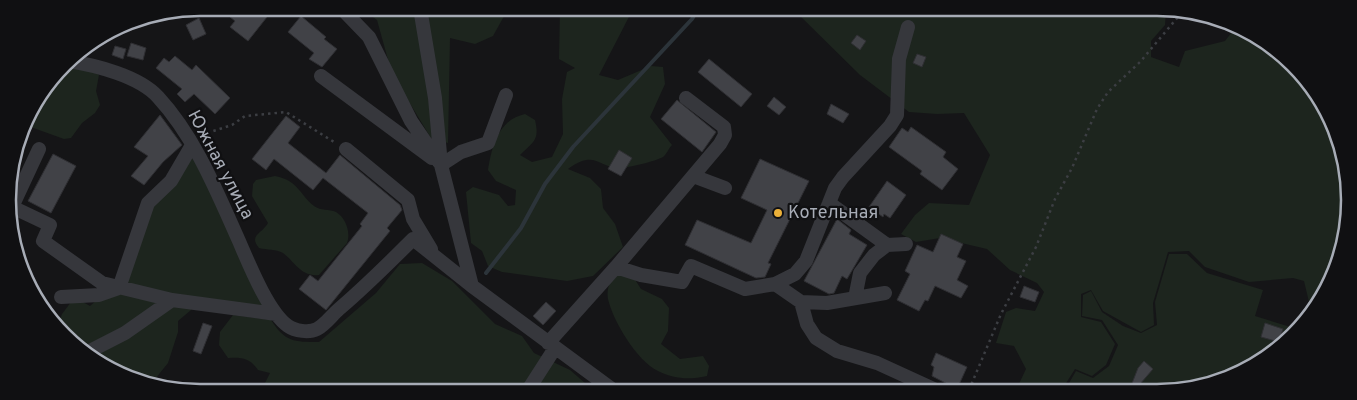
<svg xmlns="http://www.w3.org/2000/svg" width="1357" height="400" font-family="Overpass,sans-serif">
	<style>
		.green { fill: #1d251e }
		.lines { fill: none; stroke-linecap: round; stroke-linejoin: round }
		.stream { stroke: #2c343a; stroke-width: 4 }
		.building { fill: #414247; stroke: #2f2f33 }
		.path { stroke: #3c3e43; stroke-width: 2.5; stroke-dasharray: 2.5 4; stroke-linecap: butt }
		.minor { stroke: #36373c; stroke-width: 14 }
		.poi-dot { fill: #ebb039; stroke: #101012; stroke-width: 2 }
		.labels { text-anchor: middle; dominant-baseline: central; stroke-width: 4.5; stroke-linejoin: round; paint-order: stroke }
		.street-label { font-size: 18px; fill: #a7acb6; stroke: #101012 }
		.poi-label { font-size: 18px; fill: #a7acb6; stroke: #101012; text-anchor: start }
		.rim { fill: none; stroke: #a7acb6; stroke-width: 2.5 }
	</style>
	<rect width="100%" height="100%" fill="#151517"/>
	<path class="green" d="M361,8L508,9L493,36L475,44L450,38L448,143L431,138L392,74L377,20Z
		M560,9H633L599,75L618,80L651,66L663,67L665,84L650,117L672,145C669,148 666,155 663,157C656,161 628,168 620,168C597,168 596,149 568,169L590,178L601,189L603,208L615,224L623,247L593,276L567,281L502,272L488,266L482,251L471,243L466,192L473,187L499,195L508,206L515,205L516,190L496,181L488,170C492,146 498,120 525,114L535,120C540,141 533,142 520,155L532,162L552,157L563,134L562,99L567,72L575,68L559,59Z
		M794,10L1166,11L1165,25L1151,41V57L1179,67L1185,51L1225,41L1235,28L1264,40L1317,93L1346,163V238L1324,296L1305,319L1309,302L1304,281L1293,278L1249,282L1205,267L1189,251L1168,252L1153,303L1154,325L1141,332L1103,311L1091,290L1081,294V317L1101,322L1115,344L1106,365L1092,376L1075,369L1063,388L1065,390L1076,371L1093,378L1109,366L1118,345L1102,320L1082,316L1083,295L1091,291L1102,312L1123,326L1141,333L1157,325L1155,302L1169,254H1187L1207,273L1263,290L1255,316L1297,329L1284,345L1231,378L1182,391H1005L1017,388L1026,369L1014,346L996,343L1006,312L1016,308L1035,311L1044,292L1037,283L1010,270L987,249L940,238L916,242L901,234L915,215L929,203L969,205L990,155L964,113L937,114L909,112L860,75Z
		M65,66L90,70L99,75L96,91L100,105L95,113L82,123L71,138L64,139L28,126L25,122L32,109L40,104L42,96Z
		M193,158L197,162L264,308L175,296L133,286L127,282L153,204L187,162Z
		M275,176C299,181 299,194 314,206C321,211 329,209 336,212C346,218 351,233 347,243L319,275C301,277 295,262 283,253C276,249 267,250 259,248C248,235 263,233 268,223L252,196L253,184L256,180Z
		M422,263L452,281L495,324L522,336L534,353L570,370L593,390L262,389L270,373L258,370C250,358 242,357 228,358L219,345L220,332L233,315L271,320C285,342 294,342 319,342L376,293L400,264Z
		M617,271L634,278L641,289L662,299L669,308L668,331L661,344L680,359L703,356L709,366L707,376C689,380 674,379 658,371C637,361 613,321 608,299C606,288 611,279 617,271Z
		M121,293L157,301L156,307L83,350L58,325L62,314L71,302L81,301L90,306L98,299Z
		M172,304L192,306L191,310L178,321V332L168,363L151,384L93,360L89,356Z"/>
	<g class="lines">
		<path class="stream" d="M486,273L521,228L545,184L573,147L692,19L698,9"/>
	</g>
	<path class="building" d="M219,8H262L267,17L248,41L230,27L235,21Z
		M301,16L326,37L324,39L337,49L322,67L309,59L314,53L288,32Z
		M199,18L206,34L193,40L186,25Z
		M857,35L866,41L860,50L851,43Z
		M131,43L146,48L143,60L127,56Z
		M115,46L126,49L123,59L112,55Z
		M917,54L926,57L922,67L913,63Z
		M175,56L192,70L196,65L230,98L215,114L194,94L185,102L177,94L182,89L156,68L164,58L169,62Z
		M709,59L752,94L741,107L698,72Z
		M774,97L786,107L779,115L767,106Z
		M677,100L716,132L702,152L661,119Z
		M831,104L849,114L843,123L827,114Z
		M160,115L182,145L163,162L144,185L131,176L148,156L134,147Z
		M286,116L300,127L288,143L326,173L340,155L400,205L402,210L387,228L390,231L326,310L299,289L310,275L318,281L362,226L360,224L368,213L323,178L313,190L274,159L266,170L252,159Z
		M911,127L946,152L943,157L958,169L942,190L920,174L922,171L889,147L902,128L908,132Z
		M619,150L632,158L621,176L608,169Z
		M53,154L76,166L51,213L28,201Z
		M760,159L809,181L768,263L771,264L765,277L756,278L685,245L697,220L751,243L767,210L741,198Z
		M887,181L906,195L890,218L884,214L883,217L869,207Z
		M837,219L851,230L849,234L867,245L847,279L842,276L834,293L829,294L804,281Z
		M941,234L963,244L957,257L966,261L957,280L968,286L961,298L935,286L928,301L925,300L919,311L897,300L910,274L905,271L917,245L933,252Z
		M1024,286L1039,292L1035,302L1020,297Z
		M546,302L556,311L543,325L533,316Z
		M203,323L212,326L201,354L193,351Z
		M1265,323L1283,329L1279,342L1261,337Z
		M936,353L967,367L957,389L932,376L934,367L931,365Z
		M1144,361L1153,369L1134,391H1129L1138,368Z"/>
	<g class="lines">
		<path class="path" d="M201,135L232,125L245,116L286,112L334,142
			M969,390L1001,314L1036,247L1055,199L1072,168L1097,109L1108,92L1140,62L1183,11"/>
		<path class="minor" d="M341,8L369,37L411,121L439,162
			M420,8L435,98L441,165L472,286
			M68,61C95,65 139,76 158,97C195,137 217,192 239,241C249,264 268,312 288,326C295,331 309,333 317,329C325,325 332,315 339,309C365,287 389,263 413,239L472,286L613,390
			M321,76L432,158
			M39,149L12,207L50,225L43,241L102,283L172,300
			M346,149L408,200L413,219L431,249
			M441,165L461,152L488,143L506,95
			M693,176L725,188
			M829,203L887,245L906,244
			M616,267L641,275L682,282L691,266L745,289L775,284L801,302L827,303L885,293
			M775,284L795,274L806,261L835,188L843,177L890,126L897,115L899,59L908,27
			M61,297L99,295L119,288L148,203L171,181L192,145
			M855,298L860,273L874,255L887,245
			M801,302L807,324L816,338L837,351L877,363L936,390
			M548,343L616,267L720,144L725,135L724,127L686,98
			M86,353L125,333L172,300L276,314
			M528,390L555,348"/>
	</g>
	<circle class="poi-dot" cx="778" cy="213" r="5"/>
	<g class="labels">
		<g class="street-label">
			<text transform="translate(220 165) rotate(62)">Южная улица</text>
		</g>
		<g class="poi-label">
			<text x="788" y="213">Котельная</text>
		</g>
	</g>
	<path d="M0 0H1357V400H0ZM200 16H1157A184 184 0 0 1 1341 200V200A184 184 0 0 1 1157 384H200A184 184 0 0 1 16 200V200A184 184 0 0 1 200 16Z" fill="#101012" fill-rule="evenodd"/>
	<path class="rim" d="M200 16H1157A184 184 0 0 1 1341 200V200A184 184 0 0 1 1157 384H200A184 184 0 0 1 16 200V200A184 184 0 0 1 200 16Z"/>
</svg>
